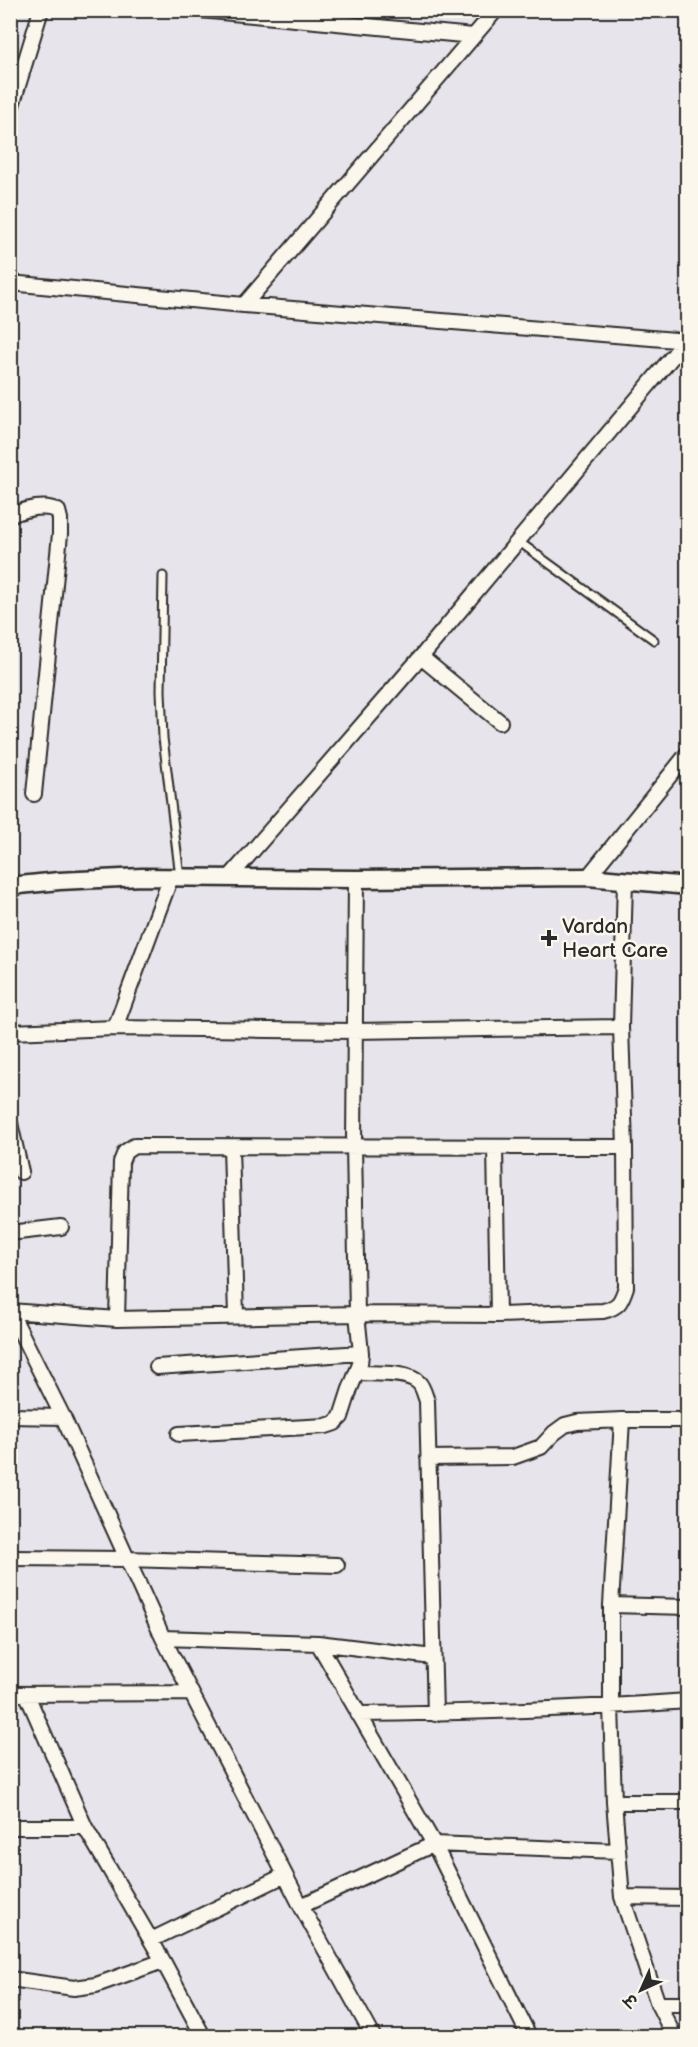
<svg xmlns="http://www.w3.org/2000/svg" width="698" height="2047" font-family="'Balsamiq Sans','Playpen Sans Deva',sans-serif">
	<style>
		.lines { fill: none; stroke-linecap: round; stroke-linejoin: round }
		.service-casing { stroke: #2b2b2b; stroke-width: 11 }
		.minor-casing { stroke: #2b2b2b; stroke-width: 18 }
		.tertiary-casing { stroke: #2b2b2b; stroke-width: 21 }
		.service { stroke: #fbf7ec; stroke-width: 7 }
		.minor { stroke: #fbf7ec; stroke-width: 14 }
		.tertiary { stroke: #fbf7ec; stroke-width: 16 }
		.poi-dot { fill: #2b2b2b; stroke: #fbf7ec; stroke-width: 2 }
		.labels { text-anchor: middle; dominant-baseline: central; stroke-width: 5; stroke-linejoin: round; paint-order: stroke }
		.poi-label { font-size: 21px; fill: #2b2b2b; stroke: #fbf7ec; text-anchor: start }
	</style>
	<rect width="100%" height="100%" fill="#e7e4eb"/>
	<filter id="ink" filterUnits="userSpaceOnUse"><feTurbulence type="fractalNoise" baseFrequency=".0167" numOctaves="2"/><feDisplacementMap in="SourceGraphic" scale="12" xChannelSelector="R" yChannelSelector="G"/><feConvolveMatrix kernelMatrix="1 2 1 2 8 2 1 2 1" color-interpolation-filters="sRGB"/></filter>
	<g filter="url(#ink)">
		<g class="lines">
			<defs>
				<path id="service" d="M518,541L654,640
					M163,576L161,691L163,738L180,877"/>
				<path id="minor" d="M200,10L473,36
					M10,112L41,10
					M10,283L244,305L688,341
					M244,305L496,10
					M10,515C25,510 44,503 58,511L60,519V534L34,794
					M421,657L500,722
					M588,877L688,753
					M229,878L421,657L688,338
					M115,1028L171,877
					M10,1032L115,1028L354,1031L621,1027
					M10,1123L21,1172
					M231,1147L236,1316
					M495,1147L498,1315
					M10,1233L61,1227
					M10,1311L117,1319L357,1314L498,1315L603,1311C619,1307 621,1302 626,1287L625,1147L621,1027L625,881
					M10,1311L63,1417L163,1638L301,1906L373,2036
					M117,1319L121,1162L125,1152L134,1146L625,1147
					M157,1367L361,1353
					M357,1373C373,1374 408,1371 419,1383C423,1387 425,1396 427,1401L435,1714
					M10,1416L63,1417
					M622,1420L611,1605V1706L614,1802L622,1897L658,2004L674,2036
					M179,1434L326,1426L335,1423L341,1417L350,1389L360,1364L361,1353L357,1314L354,1145L356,879
					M428,1458L513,1457L541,1447L554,1433L565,1425L577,1422L622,1420H688
					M10,1558L126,1559L337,1565
					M611,1605L688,1607
					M163,1638L318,1643L433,1657
					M318,1643L434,1844L529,2036
					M10,1694L191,1693
					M27,1695L85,1827L163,1961L203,2036
					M358,1714C468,1713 578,1709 688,1701
					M614,1802H688
					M10,1827H85
					M622,1897L688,1898
					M301,1906L434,1844L618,1851
					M151,1940L285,1875
					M10,1979L74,1988L96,1985L163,1961
					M658,2004H688"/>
				<path id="tertiary" d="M10,886L59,881L142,877L356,879L588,877L688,886"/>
			</defs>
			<use href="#service" class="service-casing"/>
			<use href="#minor" class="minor-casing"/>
			<use href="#tertiary" class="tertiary-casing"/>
			<use href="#service" class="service"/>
			<use href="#minor" class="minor"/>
			<use href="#tertiary" class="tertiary"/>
		</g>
	</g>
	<path class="poi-dot" d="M546 929h6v6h6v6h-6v6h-6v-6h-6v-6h6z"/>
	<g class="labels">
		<g class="poi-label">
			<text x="562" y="926">Vardan<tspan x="562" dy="24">Heart Care</tspan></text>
		</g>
	</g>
	<rect width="698" height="2047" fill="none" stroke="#fbf7ec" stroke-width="36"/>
	<rect x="18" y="18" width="662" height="2011" fill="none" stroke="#2b2b2b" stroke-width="2" filter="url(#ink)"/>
	<g transform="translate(641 1990) rotate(225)" stroke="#fbf7ec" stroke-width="4.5" paint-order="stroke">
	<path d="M0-4.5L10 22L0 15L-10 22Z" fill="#2b2b2b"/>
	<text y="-9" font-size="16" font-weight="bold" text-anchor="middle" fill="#2b2b2b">उ</text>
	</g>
</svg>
